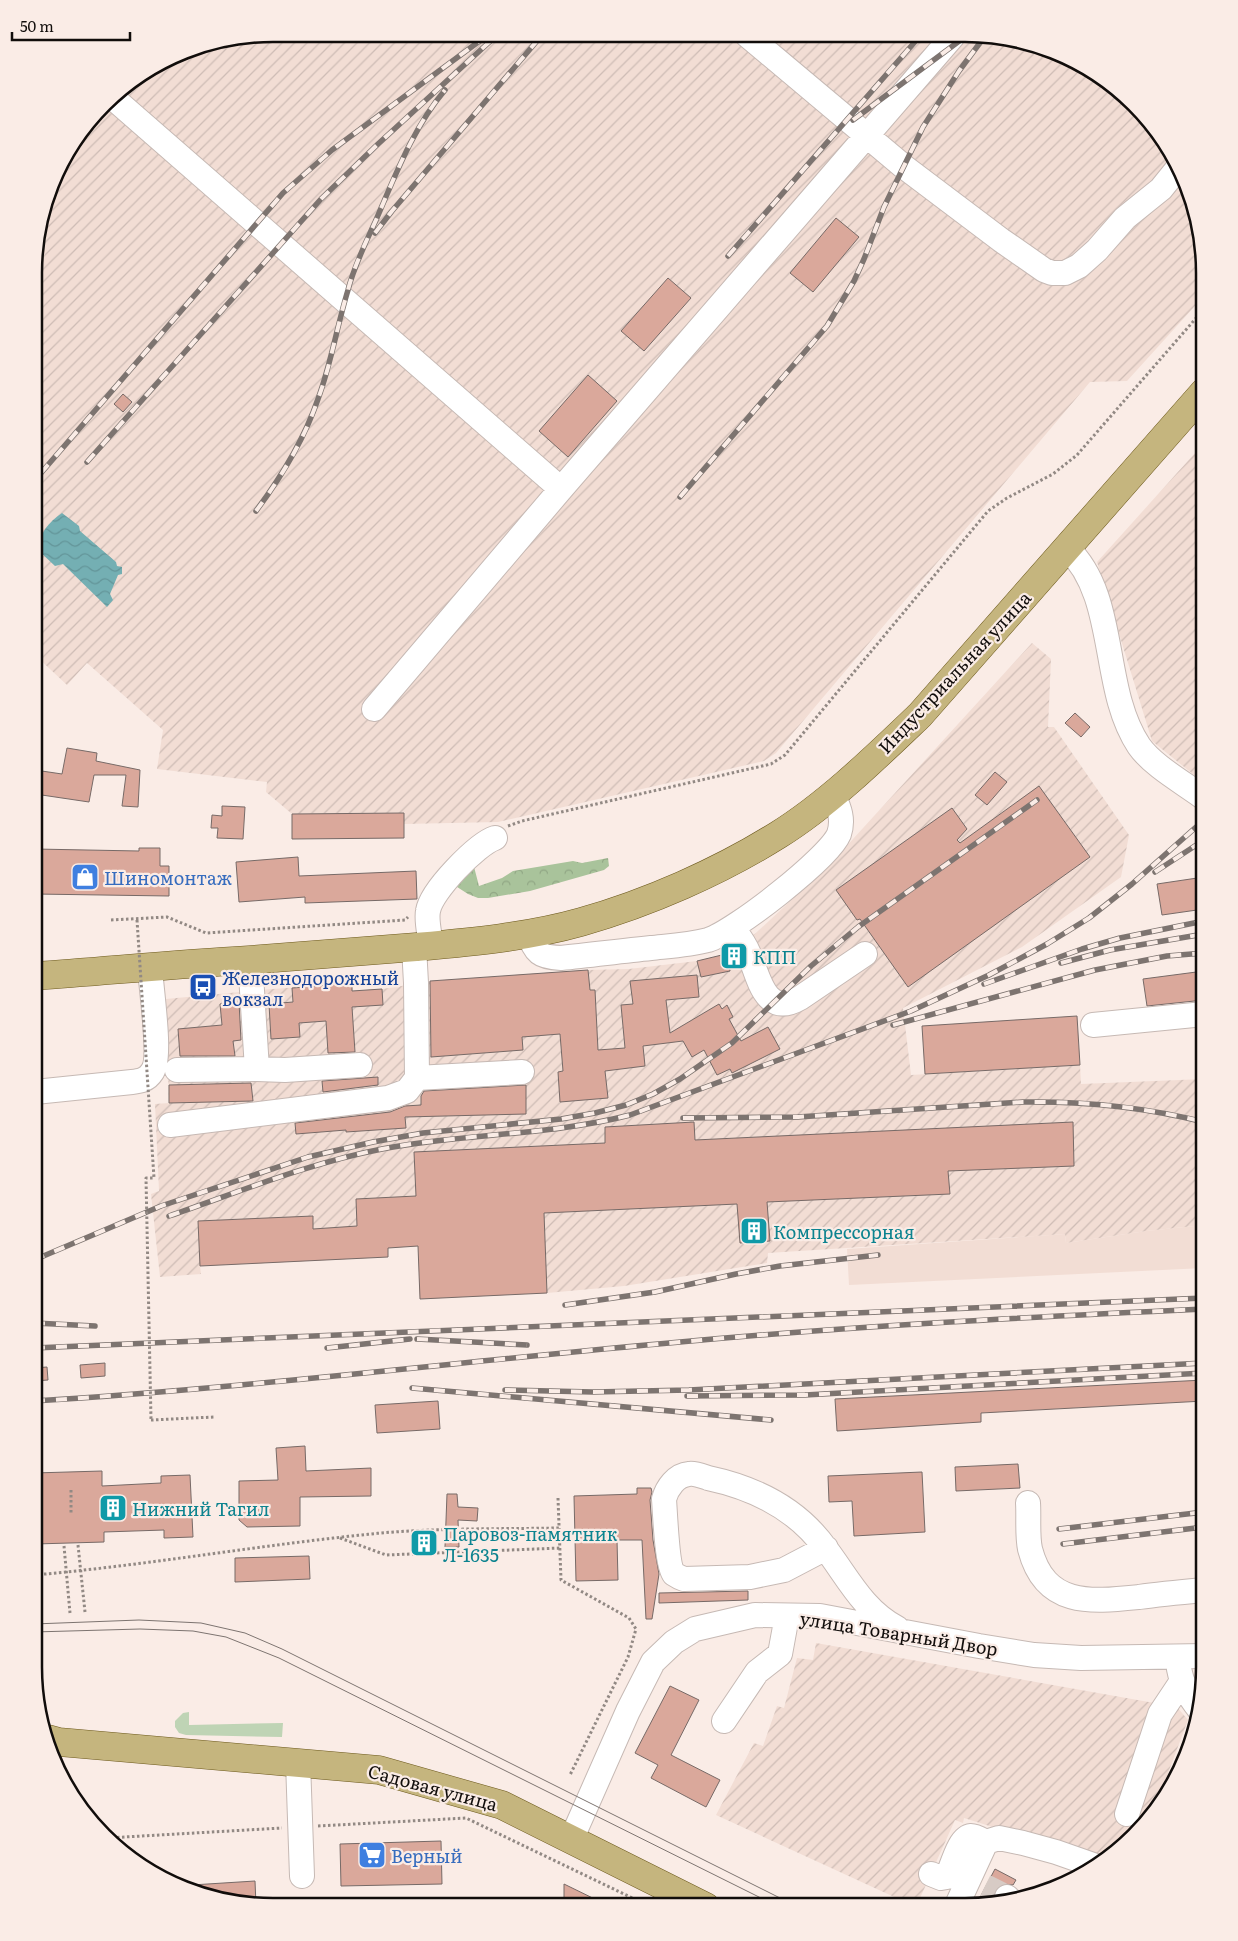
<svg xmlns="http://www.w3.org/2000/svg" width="1238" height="1941" font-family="Literata,serif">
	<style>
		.built { fill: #f2ddd4 }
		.industrial { fill: url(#industrial-furrows) }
		.green { fill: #bfd4b5 }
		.forest { fill: url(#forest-crowns) }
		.water { fill: url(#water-waves) }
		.building { fill: #daa89b; stroke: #776a67 }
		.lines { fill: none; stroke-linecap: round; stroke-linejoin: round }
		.minor-tunnel { stroke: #d7cbc5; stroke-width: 24; stroke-dasharray: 24 12; stroke-linecap: butt }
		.minor-casing { stroke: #c6b9b4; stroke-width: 26 }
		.major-casing { stroke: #6d5a1e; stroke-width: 29 }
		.path { stroke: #928984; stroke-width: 3; stroke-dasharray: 2.5 2.5; stroke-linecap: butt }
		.minor { stroke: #fff; stroke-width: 24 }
		.major { stroke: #c5b57e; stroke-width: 28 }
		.tram { stroke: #7d7470; stroke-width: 1 }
		.rail-casing { stroke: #7d7470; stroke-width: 5.5 }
		.rail { stroke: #faece6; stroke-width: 4; stroke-dasharray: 11; stroke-linecap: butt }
		.path-bridge { stroke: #928984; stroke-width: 3; stroke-dasharray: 2.5 2.5; stroke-linecap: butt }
		.labels { text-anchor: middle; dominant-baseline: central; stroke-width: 4.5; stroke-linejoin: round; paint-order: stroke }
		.street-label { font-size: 18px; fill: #110d0b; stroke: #faece6 }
		.shop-label { font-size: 18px; fill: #366cbe; stroke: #faece6; text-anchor: start }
		.culture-label { font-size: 18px; fill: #0d838f; stroke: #faece6; text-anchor: start }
		.transit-label { font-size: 18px; fill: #164399; stroke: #faece6; text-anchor: start }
		.rim { fill: none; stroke: #110d0b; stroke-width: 2.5 }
	</style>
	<defs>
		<pattern id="industrial-furrows" width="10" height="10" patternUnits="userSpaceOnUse" patternTransform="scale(1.25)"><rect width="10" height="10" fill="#f2ddd4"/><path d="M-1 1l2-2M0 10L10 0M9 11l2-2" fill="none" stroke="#cebcb5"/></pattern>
		<pattern id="forest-crowns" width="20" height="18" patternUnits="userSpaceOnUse" patternTransform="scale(1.25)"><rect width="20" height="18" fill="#a9c39b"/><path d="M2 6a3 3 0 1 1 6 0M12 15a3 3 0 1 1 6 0" fill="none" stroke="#90a684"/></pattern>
		<pattern id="water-waves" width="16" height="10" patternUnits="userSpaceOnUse" patternTransform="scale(1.25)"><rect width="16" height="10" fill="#74afb3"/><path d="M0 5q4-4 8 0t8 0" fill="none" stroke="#639599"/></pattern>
	</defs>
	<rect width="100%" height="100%" fill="#faece6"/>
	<path class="built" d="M1204,1225V1268L849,1285L847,1249L1065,1234L1066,1243L1146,1231Z"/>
	<path class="industrial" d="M273,34L996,36L1056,52L1110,83L1155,127L1186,181L1204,273V296L1127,381L1090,382L776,753L764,761L498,822L404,824V813L292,814L266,792L267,782L157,769L163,730L87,663L67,685L35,655L36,242L59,167L115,93L182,52Z
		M1204,443V783L1152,741L1097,562Z
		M1032,643L1051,659L1048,727H1054L1129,835L1121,877L1022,947L903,1008L911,1075L1080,1065L1081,1084L1204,1079V1225L1146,1231L1066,1243L1065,1234L768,1253L767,1263L624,1286L547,1293L420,1299L418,1246L388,1248V1257L200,1266L201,1274L160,1277L151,1194L159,1191L155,1104L169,1103L166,999L260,990L352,983L353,991L382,989L427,982L588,970L629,969L697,961L726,954L756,933L832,862Z
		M816,1643L1177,1707L1188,1720L1153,1813L1111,1858L1103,1862L964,1818L963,1823L955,1820L916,1907L716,1815L754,1743L763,1746L777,1706L784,1708L797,1658L813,1660Z"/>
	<path class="green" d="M189,1712V1725L283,1723L282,1737L186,1735L179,1733L175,1727V1721L183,1713Z"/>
	<path class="forest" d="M608,858L609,866L604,870L530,891L488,898H478L468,894L454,885L473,863L479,886L502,878L513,871L573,861L582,863Z"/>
	<path class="water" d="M62,513L79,526L80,531L116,562L117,566L122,567V574L118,575L110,594L113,600L107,607L63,564L55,566L39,551C38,534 49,522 62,513Z"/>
	<path class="building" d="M836,218L859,237L813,292L790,273Z
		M668,278L691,298L644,351L621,331Z
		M588,375L617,401L568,457L539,431Z
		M123,394L132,402L123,412L114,404Z
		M1075,713L1090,727L1081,737L1065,723Z
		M67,748L97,753L96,761L140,770L138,807L122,806L126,775H94L89,802L35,794V770L62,774Z
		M995,772L1007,782L987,805L975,795Z
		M1039,786L1090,857L908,987L860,919L857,920L836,890L952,808L967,829L957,840L960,843Z
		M222,806L245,807L243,839L217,838L218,828H211L212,815L222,816Z
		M404,813V838L292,839V814Z
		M139,848H160V866H169V896L35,894V849L139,851Z
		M298,857L299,876L416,871L417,899L305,903V897L239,902L236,862Z
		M1204,877V909L1162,915L1157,884Z
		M732,950L737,961L729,966L730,971L701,977L697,961L726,954Z
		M588,970L590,990H595L598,1050L625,1048L621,1005L633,1004L630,981L697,975L699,997L666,1000L670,1033L719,1004L722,1009L727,1005L733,1017L729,1019L741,1041L768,1027L780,1049L732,1073L730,1069L717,1075L704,1050L692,1057L683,1041L643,1046L645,1066L605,1071L608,1098L560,1102L558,1072L563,1071L560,1034L522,1037L523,1050L431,1057L430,981Z
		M1204,971V1000L1147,1006L1143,979Z
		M352,983V991L382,989L383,1005L352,1007L355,1052L328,1053L326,1021L299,1023L300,1037L271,1039L269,1004L293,1002L292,988Z
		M239,1002L241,1040L233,1041L235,1056H180L178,1029L222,1025L220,1004Z
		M1077,1016L1080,1065L925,1074L922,1026Z
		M378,1077V1085L323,1092L322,1081Z
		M251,1083L253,1101L169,1103V1085Z
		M526,1085V1114L405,1117L406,1128L346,1132V1130L296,1134L295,1123L390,1112L405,1106L421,1105V1096L424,1091Z
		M694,1122L695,1140L1073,1122L1074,1166L948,1171L950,1194L767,1202L770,1241L740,1243L737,1204L544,1213L547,1293L420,1299L418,1246L388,1248V1257L200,1266L198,1221L313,1216V1229L357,1226L356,1199L416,1196L414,1152L605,1143V1127Z
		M105,1363V1376L81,1378L80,1365Z
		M47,1367L48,1380L34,1381V1368Z
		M1204,1380V1401L981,1413V1422L837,1431L835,1399Z
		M438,1401L440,1429L377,1433L375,1405Z
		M305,1446L306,1471L371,1468V1496L300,1497V1526L247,1527L239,1520V1481L278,1480L276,1448Z
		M1018,1464L1020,1488L956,1491L955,1467Z
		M102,1471V1486L161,1483V1476L190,1475L193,1537L164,1538V1530L104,1532V1542L35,1544L34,1473Z
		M922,1472L925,1532L854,1536L852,1501L829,1502L828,1476Z
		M637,1488H651L652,1492L650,1500L653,1540L659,1574L652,1619H646L642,1540H617L618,1580L576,1581L574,1496L637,1494Z
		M447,1494H457L458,1507L478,1508L477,1521L458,1520L459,1547H445Z
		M309,1556L310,1579L235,1582V1558Z
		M748,1591V1600L659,1603V1593Z
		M670,1686L699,1700L671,1755L720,1780L706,1807L651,1778L658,1765L635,1753Z
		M441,1841L442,1884L341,1886L340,1844Z
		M995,1869L1016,1880L1013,1885L1004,1884L998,1887L994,1894V1901L976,1905Z
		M255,1881L256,1905H242L182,1889L176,1886Z
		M564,1884L609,1906H564Z"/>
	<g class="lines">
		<path class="minor-tunnel" d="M985,1886L1007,1897"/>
		<defs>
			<path id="minor" d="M747,35L903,166L1001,240L1044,270L1052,273H1065L1079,266L1097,250L1125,218L1161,189L1178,168
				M112,97L561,489
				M1067,548C1119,597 1100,688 1139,746C1153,766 1184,783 1204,798
				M374,709L561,489L953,36
				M733,928C739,936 745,944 749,954C759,978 765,1018 800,998L865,954
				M529,934C536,953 539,957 561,958C591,955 621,951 651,948C670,946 689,945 708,940C734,932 829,858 839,834C844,819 839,808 833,794
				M431,945C430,935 426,921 428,911C431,891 477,844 495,838
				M414,947L416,983L417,1078L522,1072
				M1093,1025L1204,1014
				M257,1069L285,1070L360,1065
				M177,1070L257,1069L250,959
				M35,1092L132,1082C140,1081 147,1080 152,1072C162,1059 151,988 150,968
				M170,1125L388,1098L407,1091L417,1078
				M1028,1503C1029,1517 1027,1535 1030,1549C1045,1607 1090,1602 1139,1597C1160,1594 1182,1592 1204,1590
				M826,1548L784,1570L750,1577L684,1579C681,1578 677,1576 674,1574C667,1566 665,1512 664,1499C667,1488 676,1475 689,1474C695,1473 702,1476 708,1478C755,1488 797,1508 826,1549C848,1578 863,1610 897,1628
				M1179,1669C1182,1685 1189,1696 1199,1709
				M724,1721L757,1672L780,1654L787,1616
				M298,1762L302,1876
				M1127,1814L1160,1714L1182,1681
				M571,1840L628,1711L653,1662L674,1642L695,1629L755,1615L820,1616L979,1646L1034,1655L1081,1658L1204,1656
				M931,1874L941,1878L947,1877C952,1867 959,1837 971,1836C976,1836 982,1840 986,1842L999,1838L1023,1843L1056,1852L1096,1866
				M1007,1897L1009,1899
				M956,1907L986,1842"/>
			<path id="major" d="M35,976C106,971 178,964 249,960C305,956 360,951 416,947C471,942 528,937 581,922C648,903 719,872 778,835C828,804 877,756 920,715L1204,392
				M48,1739L59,1742L379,1770L502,1805L706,1907"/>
		</defs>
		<use href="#minor" class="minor-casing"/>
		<use href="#major" class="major-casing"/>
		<path class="path" d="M508,826L522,821L771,764L785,755L988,511L1007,498L1053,474L1077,455L1204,309
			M111,920L167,917L206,933L405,920L408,917
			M151,1420L214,1417
			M71,1490V1513
			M558,1498L561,1580L629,1618L636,1629L628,1657L570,1775
			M340,1538L386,1555L560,1548
			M78,1545L85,1612
			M64,1546L70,1613
			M34,1575C150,1565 265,1544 381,1533C440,1528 500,1529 559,1528
			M318,1826L466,1818L649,1906
			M107,1838L282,1828"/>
		<use href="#minor" class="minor"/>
		<use href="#major" class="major"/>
		<path class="tram" d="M34,1624L139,1620L201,1623L245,1633L282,1649L798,1907
			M34,1632L140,1629L193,1631L226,1637L279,1658L779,1907"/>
		<defs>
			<path id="rail" d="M853,120L966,36
				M375,233L392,211L542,35
				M728,256L920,36
				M87,462L321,199L378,144L498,34
				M41,473L283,193L332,150L489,34
				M680,497L827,326L854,281L864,259L884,207L923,127L959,71L985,36
				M256,511C282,476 304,440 318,399C331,364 337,326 348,290C354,266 366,242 376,220C396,174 413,128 445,90
				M1155,872L1204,840
				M1061,963L1110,950L1204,934
				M984,984L1082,949L1120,938L1204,921
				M893,1025L1095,970L1167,956L1204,953
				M683,1118L798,1117L1023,1102C1085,1101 1144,1107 1204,1122
				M169,1216C239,1192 309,1163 382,1149C464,1133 549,1136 630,1115L911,1011L989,975L1047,944L1089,918L1132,884L1204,820
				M34,1260L161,1206L308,1157L373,1142L423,1133L561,1119L595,1113L626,1105L653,1094L680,1079L732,1043L811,966L858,927L1037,800
				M565,1305L655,1292L736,1274L780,1266L878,1255
				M34,1323L95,1326
				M417,1339L527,1345
				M34,1348L1204,1298
				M327,1348L410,1339
				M412,1388L771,1420
				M505,1390L593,1392L689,1390L1204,1363
				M687,1396L805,1395L1204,1373
				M34,1401C250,1388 465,1361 680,1342C854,1326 1029,1317 1204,1309
				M1059,1529L1204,1512
				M1063,1544L1204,1527"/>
		</defs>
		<use href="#rail" class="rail-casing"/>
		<use href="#rail" class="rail"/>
		<path class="path-bridge" d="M137,920L154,1178H146L151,1420"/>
	</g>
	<defs>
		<symbol id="shop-square" viewBox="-11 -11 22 22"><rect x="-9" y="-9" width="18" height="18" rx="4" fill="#3f7fe0" stroke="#faece6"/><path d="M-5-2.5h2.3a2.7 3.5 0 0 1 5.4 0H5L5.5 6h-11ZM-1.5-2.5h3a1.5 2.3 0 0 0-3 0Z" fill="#fff"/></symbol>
		<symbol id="building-square" viewBox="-11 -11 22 22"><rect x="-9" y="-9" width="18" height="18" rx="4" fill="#0f9aa8" stroke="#faece6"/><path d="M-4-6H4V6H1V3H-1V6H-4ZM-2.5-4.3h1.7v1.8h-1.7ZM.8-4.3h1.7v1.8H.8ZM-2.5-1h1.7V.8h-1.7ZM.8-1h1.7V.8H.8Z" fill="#fff"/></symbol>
		<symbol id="bus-square" viewBox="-11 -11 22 22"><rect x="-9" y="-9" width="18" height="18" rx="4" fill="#1a4fb4" stroke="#faece6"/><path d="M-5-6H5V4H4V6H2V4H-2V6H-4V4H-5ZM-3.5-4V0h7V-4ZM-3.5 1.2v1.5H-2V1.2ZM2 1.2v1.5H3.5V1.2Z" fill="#fff"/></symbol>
		<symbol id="supermarket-square" viewBox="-11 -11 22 22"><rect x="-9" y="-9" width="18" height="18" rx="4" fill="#3f7fe0" stroke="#faece6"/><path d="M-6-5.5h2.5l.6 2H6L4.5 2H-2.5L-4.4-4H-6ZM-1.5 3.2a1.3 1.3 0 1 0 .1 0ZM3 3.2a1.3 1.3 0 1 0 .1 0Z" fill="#fff"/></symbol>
	</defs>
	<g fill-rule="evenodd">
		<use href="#shop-square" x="69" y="861" width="32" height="32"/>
		<use href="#building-square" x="718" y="940" width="32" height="32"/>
		<use href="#bus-square" x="187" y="971" width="32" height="32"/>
		<use href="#building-square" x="738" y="1215" width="32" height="32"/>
		<use href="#building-square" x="97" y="1492" width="32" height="32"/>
		<use href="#building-square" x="408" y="1527" width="32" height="32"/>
		<use href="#supermarket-square" x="356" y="1839" width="32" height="32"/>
	</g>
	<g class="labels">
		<g class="street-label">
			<text transform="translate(954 672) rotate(-47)">Индустриальная улица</text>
			<text transform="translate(899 1633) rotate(9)">улица Товарный Двор</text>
			<text transform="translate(433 1787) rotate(15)">Садовая улица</text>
		</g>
		<g class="shop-label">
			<text x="104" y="877">Шиномонтаж</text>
			<text x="391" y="1855">Верный</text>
		</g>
		<g class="culture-label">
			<text x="753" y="956">КПП</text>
			<text x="773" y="1231">Компрессорная</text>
			<text x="132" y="1508">Нижний Тагил</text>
			<text x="443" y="1533">Паровоз-памятник<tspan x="443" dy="21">Л-1635</tspan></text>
		</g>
		<g class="transit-label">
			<text x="222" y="977">Железнодорожный<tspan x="222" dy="21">вокзал</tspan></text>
		</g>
	</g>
	<path d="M0 0H1238V1941H0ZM273 42H965A231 231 0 0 1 1196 273V1667A231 231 0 0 1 965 1898H273A231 231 0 0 1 42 1667V273A231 231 0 0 1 273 42Z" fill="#faece6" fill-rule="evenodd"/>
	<path class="rim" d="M273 42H965A231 231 0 0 1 1196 273V1667A231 231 0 0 1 965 1898H273A231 231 0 0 1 42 1667V273A231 231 0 0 1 273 42Z"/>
	<path d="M12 32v8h118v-8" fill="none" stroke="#110d0b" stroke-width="2.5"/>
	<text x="20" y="32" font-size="15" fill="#110d0b" stroke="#faece6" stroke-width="4" paint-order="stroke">50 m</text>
</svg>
